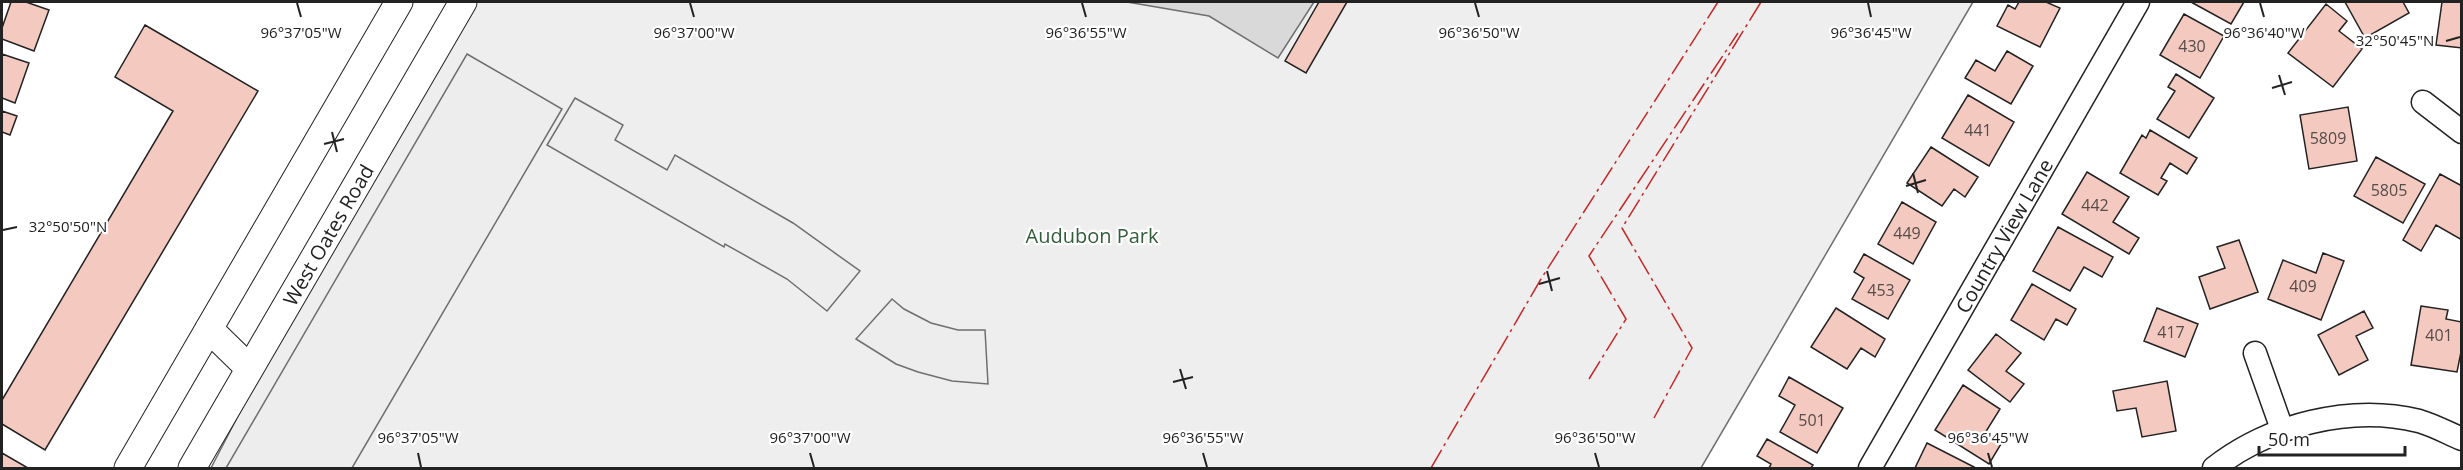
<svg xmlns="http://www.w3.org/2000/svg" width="2463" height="470" font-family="'Open Sans',sans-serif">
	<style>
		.green { fill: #eee; stroke: #6f6f6f; stroke-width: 1.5 }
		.parking { fill: #ededed; stroke: #6f6f6f; stroke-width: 1.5 }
		.water { fill: #d9d9d9; stroke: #6f6f6f; stroke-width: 1.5 }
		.building { fill: #f3c9c0; stroke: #222; stroke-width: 1.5 }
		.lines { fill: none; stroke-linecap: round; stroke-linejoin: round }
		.minor-casing { stroke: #222; stroke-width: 25 }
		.major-casing { stroke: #222; stroke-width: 29 }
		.minor { stroke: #fff; stroke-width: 22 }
		.major { stroke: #fff; stroke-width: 27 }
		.power { stroke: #c62828; stroke-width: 1.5; stroke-dasharray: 21 4.5 3 4.5; stroke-linecap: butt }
		.ticks { fill: none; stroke: #222; stroke-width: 2 }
		.labels { text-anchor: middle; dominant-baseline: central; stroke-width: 4.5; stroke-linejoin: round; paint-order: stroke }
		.number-label { font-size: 16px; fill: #564c4a }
		.street-label { font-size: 20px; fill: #222; stroke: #fff }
		.park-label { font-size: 20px; fill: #2f5e38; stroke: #fff }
		.ticks-label { font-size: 15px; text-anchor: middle; fill: #222; stroke: #fff; stroke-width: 4.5; stroke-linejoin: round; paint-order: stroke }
	</style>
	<rect width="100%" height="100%" fill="#fff"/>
	<path class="green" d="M475,2H1973L1701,468H211L281,333Z"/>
	<path class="parking" d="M467,54L562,109L352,468H226Z
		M575,98L623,125L615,140L667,170L675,155L793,223L860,271L827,311L787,279L725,244L724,247L547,145Z
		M892,299L904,309L931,323L958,330H985L988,384L952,381L918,372L896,364L856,339Z"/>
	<path class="water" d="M1127,2H1314L1278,58L1209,16Z"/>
	<path class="building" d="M11,2H26L49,10L34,51L2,39V28Z
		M1319,2H1347L1306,73L1285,61Z
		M2019,2H2046L2060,8L2040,47L1997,26L2008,5L2015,9Z
		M2191,2H2244L2231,24Z
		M2345,2H2403L2409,13L2365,38Z
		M2442,2H2462V48L2436,45Z
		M2326,4L2347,21L2339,31L2362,49L2333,87L2288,53Z
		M2184,14L2224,36L2200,78L2160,55Z
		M145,25L258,91L45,450L2,424V400L173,111L115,77Z
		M2007,51L2033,66L2011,104L1965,78L1976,60L1995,71Z
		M2,54L29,63L15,103L2,98Z
		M2176,74L2214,98L2189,138L2157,119L2175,91L2168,87Z
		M1968,95L2014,122L1989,166L1942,138Z
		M2348,107L2357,161L2309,169L2300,115Z
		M2,111L17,116L10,135L2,132Z
		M2150,130L2197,158L2187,174L2170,163L2161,178L2167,181L2158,195L2120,173L2142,135L2146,138Z
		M1931,147L1978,177L1965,197L1954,189L1942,206L1907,183Z
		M2376,157L2425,184L2403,223L2354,196Z
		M2087,172L2129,197L2113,222L2139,238L2129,254L2062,214Z
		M2440,174L2462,186V240L2436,225L2421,251L2403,240Z
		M1902,202L1936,222L1913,264L1878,244Z
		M2058,227L2113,257L2102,277L2084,267L2070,291L2033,271Z
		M2239,240L2258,292L2210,309L2199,277L2225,268L2217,247Z
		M2323,253L2344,261L2321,320L2268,299L2283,260L2316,273Z
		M1864,254L1910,280L1888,319L1852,299L1864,278L1854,272Z
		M2032,284L2076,309L2067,325L2056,319L2044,340L2011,320Z
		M2421,306L2448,310L2446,319L2462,322V347L2457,372L2411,365Z
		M1836,308L1885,339L1875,357L1861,348L1847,369L1811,347Z
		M2157,308L2198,324L2185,357L2144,341Z
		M2364,311L2373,328L2356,336L2368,360L2339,375L2318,335Z
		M1996,334L2021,353L2006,371L2024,384L2010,402L1968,370Z
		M1789,377L1843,408L1817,453L1780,432L1795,405L1779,396Z
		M2167,381L2176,431L2142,437L2136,408L2117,411L2113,391Z
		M1963,385L2000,409L1985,433L2001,444L1989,464L1935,430Z
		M1767,439L1813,465L1811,468H1769L1771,464L1757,456Z
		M1927,443L1974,467L1973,468H1915Z
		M2,453L28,468H2Z"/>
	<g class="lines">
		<defs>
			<g id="minor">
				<path d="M2423,102L2462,132"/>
				<path d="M2255,353L2282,429"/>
				<path id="s1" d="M1870,468L2138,2"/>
				<path d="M2214,468C2269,425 2350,404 2419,421C2433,425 2448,433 2462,439"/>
			</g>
			<g id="major">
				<path d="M209,329L249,368"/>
				<path d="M128,468L399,2"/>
				<path id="s2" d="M192,468L463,2"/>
			</g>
		</defs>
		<use href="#minor" class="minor-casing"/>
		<use href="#major" class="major-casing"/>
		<use href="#minor" class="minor"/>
		<use href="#major" class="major"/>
		<path class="power" d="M1589,379L1626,319L1589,256L1738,33
			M1654,418L1692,348L1622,228L1761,2
			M1431,468L1541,279L1718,2"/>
	</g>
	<path class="ticks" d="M297,3L301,17M690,3L694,17M1082,3L1086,17M1475,3L1479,17M1868,3L1871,17M2260,3L2264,17M2446,41L2460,37M2279,75L2285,95M2272,88L2292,82M332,132L337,152M324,144L344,139M1913,173L1918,193M1906,186L1926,180M3,230L17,227M1547,271L1552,291M1539,284L1560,278M1180,369L1186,389M1173,382L1193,377M418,453L421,467M810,453L814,467M1203,453L1207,467M1595,453L1599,467M1988,453L1992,467"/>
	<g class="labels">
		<g class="number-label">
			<text x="2192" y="46">430</text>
			<text x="1978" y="130">441</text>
			<text x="2328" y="138">5809</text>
			<text x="2389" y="190">5805</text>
			<text x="2095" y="205">442</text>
			<text x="1907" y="233">449</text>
			<text x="2303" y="286">409</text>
			<text x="1881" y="290">453</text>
			<text x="2171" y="332">417</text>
			<text x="2439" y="335">401</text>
			<text x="1812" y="420">501</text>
		</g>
		<g class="street-label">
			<text stroke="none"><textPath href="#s2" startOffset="270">West Oates Road</textPath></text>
			<text stroke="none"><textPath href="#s1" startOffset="268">Country View Lane</textPath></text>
		</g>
		<g class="park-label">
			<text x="1092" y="235">Audubon Park</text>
		</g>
	</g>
	<g class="ticks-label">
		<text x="301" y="38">96°37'05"W</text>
		<text x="694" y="38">96°37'00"W</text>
		<text x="1086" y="38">96°36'55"W</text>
		<text x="1479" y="38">96°36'50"W</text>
		<text x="1871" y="38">96°36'45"W</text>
		<text x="2264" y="38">96°36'40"W</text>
		<text x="2395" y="46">32°50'45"N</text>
		<text x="68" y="232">32°50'50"N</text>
		<text x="418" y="443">96°37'05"W</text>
		<text x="810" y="443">96°37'00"W</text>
		<text x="1203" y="443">96°36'55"W</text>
		<text x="1595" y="443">96°36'50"W</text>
		<text x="1988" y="443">96°36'45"W</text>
	</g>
	<rect width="2463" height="470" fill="none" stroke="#222222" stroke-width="6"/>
	<path d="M2259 446v9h146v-9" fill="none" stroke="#222222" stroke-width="3"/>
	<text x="2268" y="446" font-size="18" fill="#222222" stroke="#ffffff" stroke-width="4.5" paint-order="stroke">50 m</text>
</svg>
